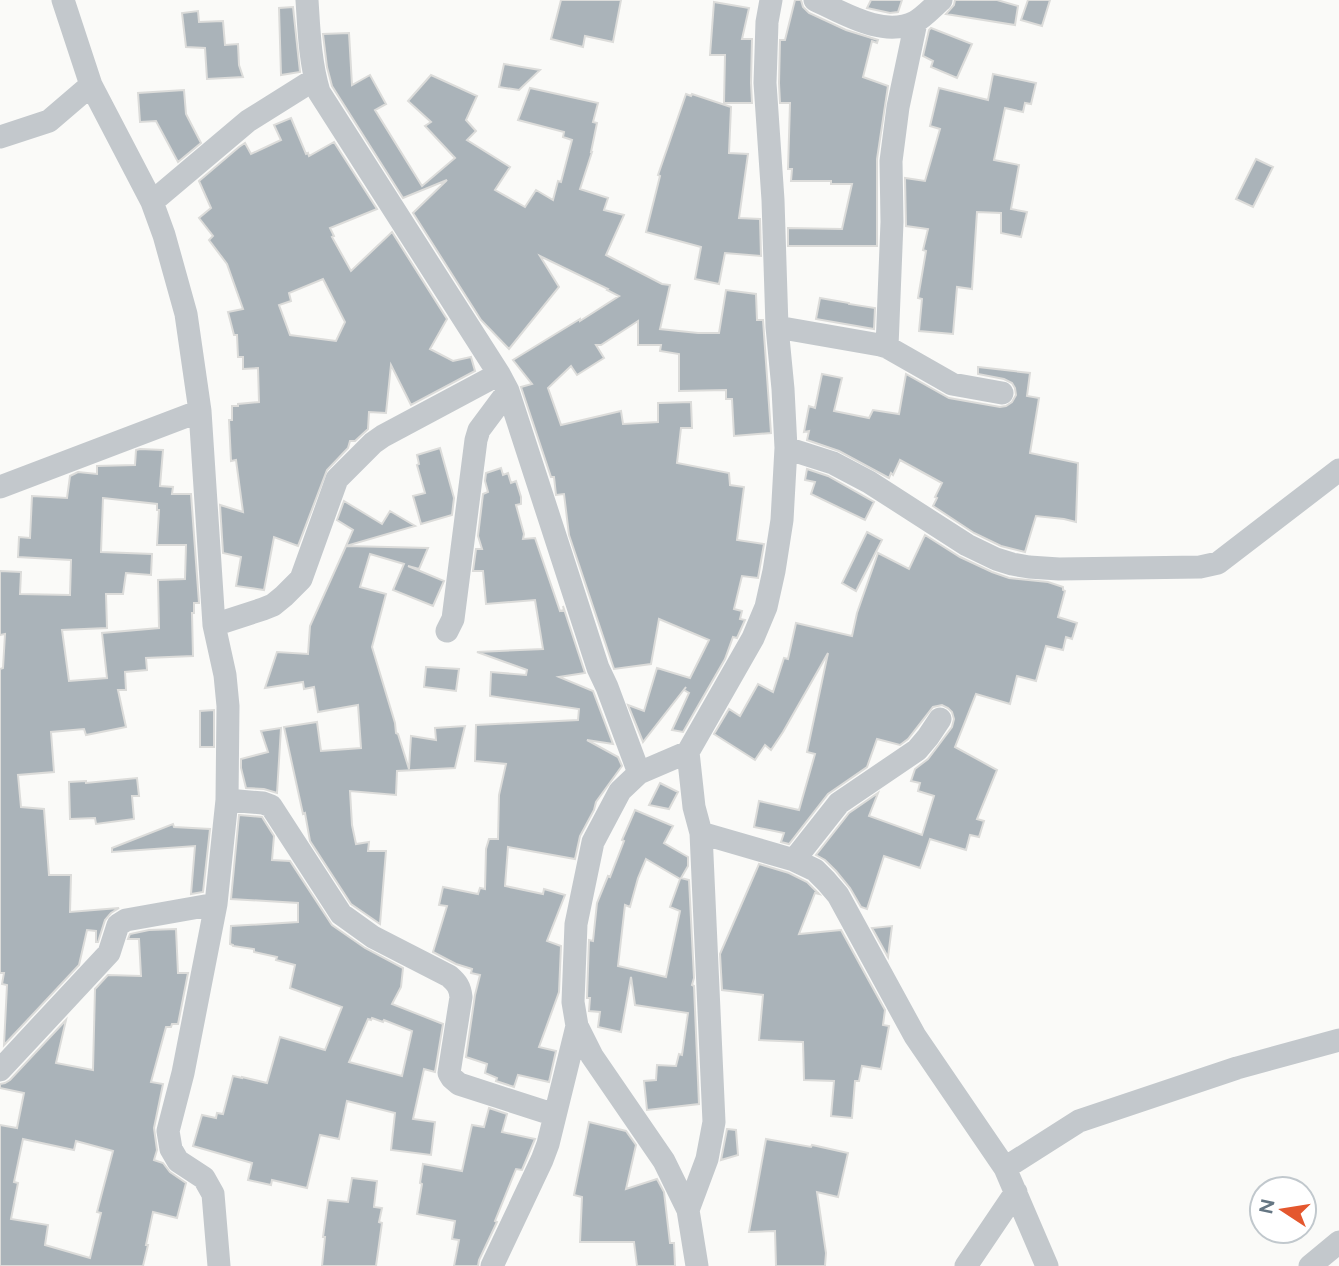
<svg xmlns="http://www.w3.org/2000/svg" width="1339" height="1266" font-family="Figtree,sans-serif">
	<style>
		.building { fill: #aab3b9; stroke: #dcdcda; stroke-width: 2; fill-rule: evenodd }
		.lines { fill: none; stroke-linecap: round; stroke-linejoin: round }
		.minor { stroke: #c3c8cc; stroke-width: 23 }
	</style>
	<rect width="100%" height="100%" fill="#fafaf8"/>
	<path class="building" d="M561,0H621L613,42L585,36L583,47L551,39Z
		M795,0H801L803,7L809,13L846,30L878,40L877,43L872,41L863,77L888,86L877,159V246H788V228L842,229L852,184H831V181H791L792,169H788L790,103H780L779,83L780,40H785Z
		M871,0H902L898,12L890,13L867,8Z
		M955,0H997L1018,6L1015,25L946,14L954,5Z
		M1028,0H1050L1042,26L1021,20Z
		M714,2L749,8L742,39H752L751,83L752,103H724L725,55H710Z
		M293,7L300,72L281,75L279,8Z
		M198,11L199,22L223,21L225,45L238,44L239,65L243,77L207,79L205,48L186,47L182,13Z
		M931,28L972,44L957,78L931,67L933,61L923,56L929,30Z
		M349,33L352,85L370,75L386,104L375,110L422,186L455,158L425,126L431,122L408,101L431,75L477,96L466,120L476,131L467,140L510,167L495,190L525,207L536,190L553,200L558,181L561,182L572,140L563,137L564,132L518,120L530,88L598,103L593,122L597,123L591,152H592L580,189L608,198L604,210L624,215L606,255L662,284L670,285L660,329L698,333H719L726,290L756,294L757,320H763L771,433L734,436L732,399H726V390L679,391V354L660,351L661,345H638V321L601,345H596L604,358L577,375L571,366L548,388L561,425L621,411L623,424L658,422V403L691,402L692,428H681L677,463L729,473L730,485L744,487L737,540L764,544L758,578L742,576L734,609L742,611L740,619L745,620L737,638L733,637L725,659L683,732L672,730L689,693L684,690L686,687L643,742L628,705L644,711L657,668L690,678L709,640L659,619L651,664L614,669L569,535L564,494L556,495L554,477H551L521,387L532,384L513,360L580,319V321L619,296L607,290L608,289L540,256L559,287L509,349L481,320L413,213L447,180L403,198L332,86L327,67L323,34Z
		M504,64L540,70L519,90L499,87Z
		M993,74L1036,83L1031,104L1025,103L1023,112L1005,108L994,160L1019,165L1011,209L1027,212L1021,237L1001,233V213L977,212L972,289L957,287L953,334L919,331L922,299L918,298L926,251L923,250L928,229L906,226L905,178L925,181L940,129L930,126L939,88L988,100Z
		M184,90L186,114L201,143L178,162L156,121L140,122L138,93Z
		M686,94L691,96L692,94L731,107L729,153L748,154L739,218L760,219L761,256L725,253L719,284L695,279L701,247L646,232L660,176L658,175Z
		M291,118L306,154L308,153L309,156L334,142L377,209L330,228L334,236L332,237L351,271L392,232L447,319L430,349L453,361L471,357L475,371L411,405L391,365L386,413L369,412L368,429L355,441H350L348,448L327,470L298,546L274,537L264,590L236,586L241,557L223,553L220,505L243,512L236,460L231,461L229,420H232V406H238V404L259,402L258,368L243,369V357H238L237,335H234L228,312L243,309L227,264L209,240L213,236L199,218L211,208L199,181L239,147L245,143L251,154L281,140L274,125ZM323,279L345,322L336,341L290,335L279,305L291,301L289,293Z
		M1256,159L1273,167L1253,207L1236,199Z
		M820,298L849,303V304L875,308L874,329L816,319Z
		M978,367L1030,373L1027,396L1039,398L1030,453L1078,463L1076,522L1064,519L1036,516L1025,552L1001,546L974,533L933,506L937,498L935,497L942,483L900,460L893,475L891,473L889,478L839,451L807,440L809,431L804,432L809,406L815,408L822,374L842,378L834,411L869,418L873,410L899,414L906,374L949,398L1000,407L1006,406L1012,402L1016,395L1015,388L1012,383L1004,379L978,374Z
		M440,448L454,498L452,515L421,524L413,496L425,493L417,465L419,464L417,455Z
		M140,449L163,450L160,486L173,487L172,494H191L199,603H194V613H192L193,656L146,658L147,670L125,672L126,690H118L126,727L86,735L84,729L51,732L54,772L18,775L21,807L44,809L49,875H71L70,912L119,908L111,913L105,920L98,942H96V931L87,930L79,965L4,1045L7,985L2,984L4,973H0V669L3,668L5,634L0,635V571L21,572L20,594L70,595L71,560L18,557L19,537L30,538L32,496L67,498L70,476L78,472L97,474V466L135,465L136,450ZM103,498L157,504V510H159L157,545H186L185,579L158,580L159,628L102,633L107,678L69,681L62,630L107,628L106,594H123L126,573L151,575L152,554L101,552Z
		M501,468L503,475L508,473L511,483L516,481L521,497V504L516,505L524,534L523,539L535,538L560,611L564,610L563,606L585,673L559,677L593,691L613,744L587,740L618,757L622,766L596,802L594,810L580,836L575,859L508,847L505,886L543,894L544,889L565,895L547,941L561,946L559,992L539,1047L556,1051L549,1082L518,1075L514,1087L496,1081L497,1078L485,1073L487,1064L466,1057L475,995L480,975L471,973L472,969L456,964L433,952L447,906L439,905L443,887L478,894L480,888L485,889L486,849L489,839H498L499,795L506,764L475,761L476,725L578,720L579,709L490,696L491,672L526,675L527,670L477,652L543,649L535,600L486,604L483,571H473L476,549H482L478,536L483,494L488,492L485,481L486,473Z
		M807,469L828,476L874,502L865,520L811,494L815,482L805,480Z
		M344,501L382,524L390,511L415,526L346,546L353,530L337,520Z
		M867,532L882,540L856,591L842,583Z
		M925,535L960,557L992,572L1009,578L1048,582L1063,587V590L1065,591L1058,617L1077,623L1072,639L1066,637L1063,650L1046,646L1036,681L1017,676L1010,704L976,694L955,747L997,770L977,819L984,821L979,837L970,835L966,850L930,839L920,868L884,856L867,909L861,907L850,888L836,871L825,860L816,855L849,813L878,793L869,816L922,835L934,796L918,791L920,783L911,781L915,769L928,759L952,727L954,719L952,712L948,708L942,705L933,707L908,739L900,745L877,739L867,767L828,794L789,844L781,842L784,833L754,827L759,801L799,810L815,754L807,752L828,653L783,732L771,750L765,745L755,760L714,734L729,709L740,716L758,684L773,692L784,658L788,659L796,623L852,636L857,613L878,553L909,569Z
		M346,546L428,548L419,569L408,566L444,581L433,606L393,590L404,564L370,554L360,587L386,594L372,647L395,723L396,733L398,734L409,769L411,736L436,740L435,728L465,726L455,768L397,771L396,795L350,791L352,825L356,844L369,842L368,851H386L380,924L351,904L310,841L305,813L303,814L284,727L317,722L321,751L361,748L358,705L318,712L314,687L304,689L303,682L265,688L277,652L308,654L310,626Z
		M426,667L459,669L456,691L424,687Z
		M214,710V747H200V711Z
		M281,728L277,793L264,789L246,788L241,768V759L268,752L261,731Z
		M137,778L139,796H132L134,819L96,824L95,818L70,819L69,782L86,781V783Z
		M660,783L678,792L669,809L649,805Z
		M635,810L673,826L664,843L688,857V866L681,878L689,880L694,978L692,985L694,986L699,1104L647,1110L644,1081L656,1080L657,1065L676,1066L679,1054L682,1055L688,1013L635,1005L631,977L621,1032L598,1027L600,1012L589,1011L590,998H587L589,940L593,941L597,903L608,876L610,877L624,841L622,840ZM646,859L680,879L670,907L680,911L666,977L618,966L625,905L630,907L638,878Z
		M239,815L262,817L274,836L272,860L290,861L332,925L365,948L403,968L401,987L392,1004L443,1024L435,1072L424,1069L413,1119L435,1122L431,1155L391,1150L395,1113L347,1101L339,1139L320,1135L307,1188L272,1180L271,1185L248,1180L252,1163L193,1146L202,1115L216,1118L217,1113L223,1114L233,1076L242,1078V1077L267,1083L280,1037L325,1050L342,1007L290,988L295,965L276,960L277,957L254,952V949L233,946V945L230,944L231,926L298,922V903L231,899ZM372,1018L383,1022L384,1020L412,1031L402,1076L349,1062L368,1019L371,1020Z
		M173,824L174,827L210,829L203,892L191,894L195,846L112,852V848Z
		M759,864L789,873L807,882L819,894L815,893L799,934L841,930L885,1010L883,1025L889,1026L881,1069L862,1066L859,1081H855L852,1118L831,1116L834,1081L804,1080L803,1042L759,1040L763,995L722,990L720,954Z
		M892,926L888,957L872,928Z
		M176,929L178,973H188L178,1024H172L171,1027H166L151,1082L163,1084L154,1128L157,1150L154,1160L163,1163L170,1172L186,1183L177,1218L153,1212L146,1245H148L143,1266H0V1125L17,1128L24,1093L0,1088V1084L5,1083L10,1080L66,1020L56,1063L93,1070L95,989L108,975L141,976L139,939H128L130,934L149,930ZM23,1139L74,1150L76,1141L113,1151L97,1212L101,1213L90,1258L45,1245L48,1225L11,1219L18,1183L14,1182Z
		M489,1108L507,1114L502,1132L535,1139L522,1170L516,1169L495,1221L497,1222L479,1260L478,1266H454L459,1240L452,1239L455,1221L417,1214L422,1184L420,1183L423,1164L462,1171L472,1125L484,1127Z
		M589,1122L626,1131L636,1145L626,1189L657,1179L664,1192L670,1243H674L675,1266H637L634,1242H580L582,1197L574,1195Z
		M727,1129L736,1130L738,1155L721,1160Z
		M766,1139L811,1147L812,1145L848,1153L838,1197L817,1192L826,1253L825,1266H776L775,1231L749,1232Z
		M352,1178L377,1181L374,1207L382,1208L379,1222L382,1223L376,1266H322L325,1237H323L328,1200L348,1202Z"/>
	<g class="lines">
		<path class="minor" d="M63,0L91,85L152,202L164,235L186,314L200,411L214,625L225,675L228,706L227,800L216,904L183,1073L168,1131L171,1149L178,1161L204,1178L213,1194L219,1266
			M307,0C309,31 310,62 319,92L499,374L508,391L598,668L607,687L639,773
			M815,0C844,13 883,38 915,22C924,17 933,7 941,0
			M0,137L49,121L91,85
			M152,202L248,121L315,79
			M777,327L880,345L887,347L952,384L1002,393
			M887,347L892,222L891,161L898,107L916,22
			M786,448L833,463L869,482L967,545L996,559L1012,564L1029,567L1059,569L1200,567L1218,563L1339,470
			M0,487L200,411
			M214,625L263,609L273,605L284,596L301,579L337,479L373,443L383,436L499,374
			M447,631L453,619L476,440L479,430L508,391
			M688,752L694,807L701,833L714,1122L707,1159L688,1210
			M227,800L263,803L271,806L341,914L373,937L449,976C457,983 460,987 461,997L449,1073L452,1078L459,1084L555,1115
			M701,833L794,860L815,870L826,881L838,895L915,1036L1005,1168L1047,1266
			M794,860L839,803L917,750L928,737L940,719
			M0,1070L109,953L118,925L126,920L216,904
			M1005,1168L1079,1121L1237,1068L1339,1040
			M492,1266L542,1160L548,1144L577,1026
			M697,1266L688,1210L664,1161L592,1056L577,1026L573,1002L576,924L593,842L620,791L639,773L688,752L753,638L766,607L774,571L782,520L786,448L783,389L777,327L773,200L765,83L767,22L771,0
			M966,1266L1016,1192
			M1310,1266L1339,1242"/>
	</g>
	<g transform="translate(1283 1210) rotate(282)"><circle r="33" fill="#ffffff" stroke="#c1c8cd" stroke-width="2"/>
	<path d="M0-5L12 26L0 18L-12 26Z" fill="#e4572e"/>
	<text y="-10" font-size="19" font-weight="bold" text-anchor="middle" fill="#657683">N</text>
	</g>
</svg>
